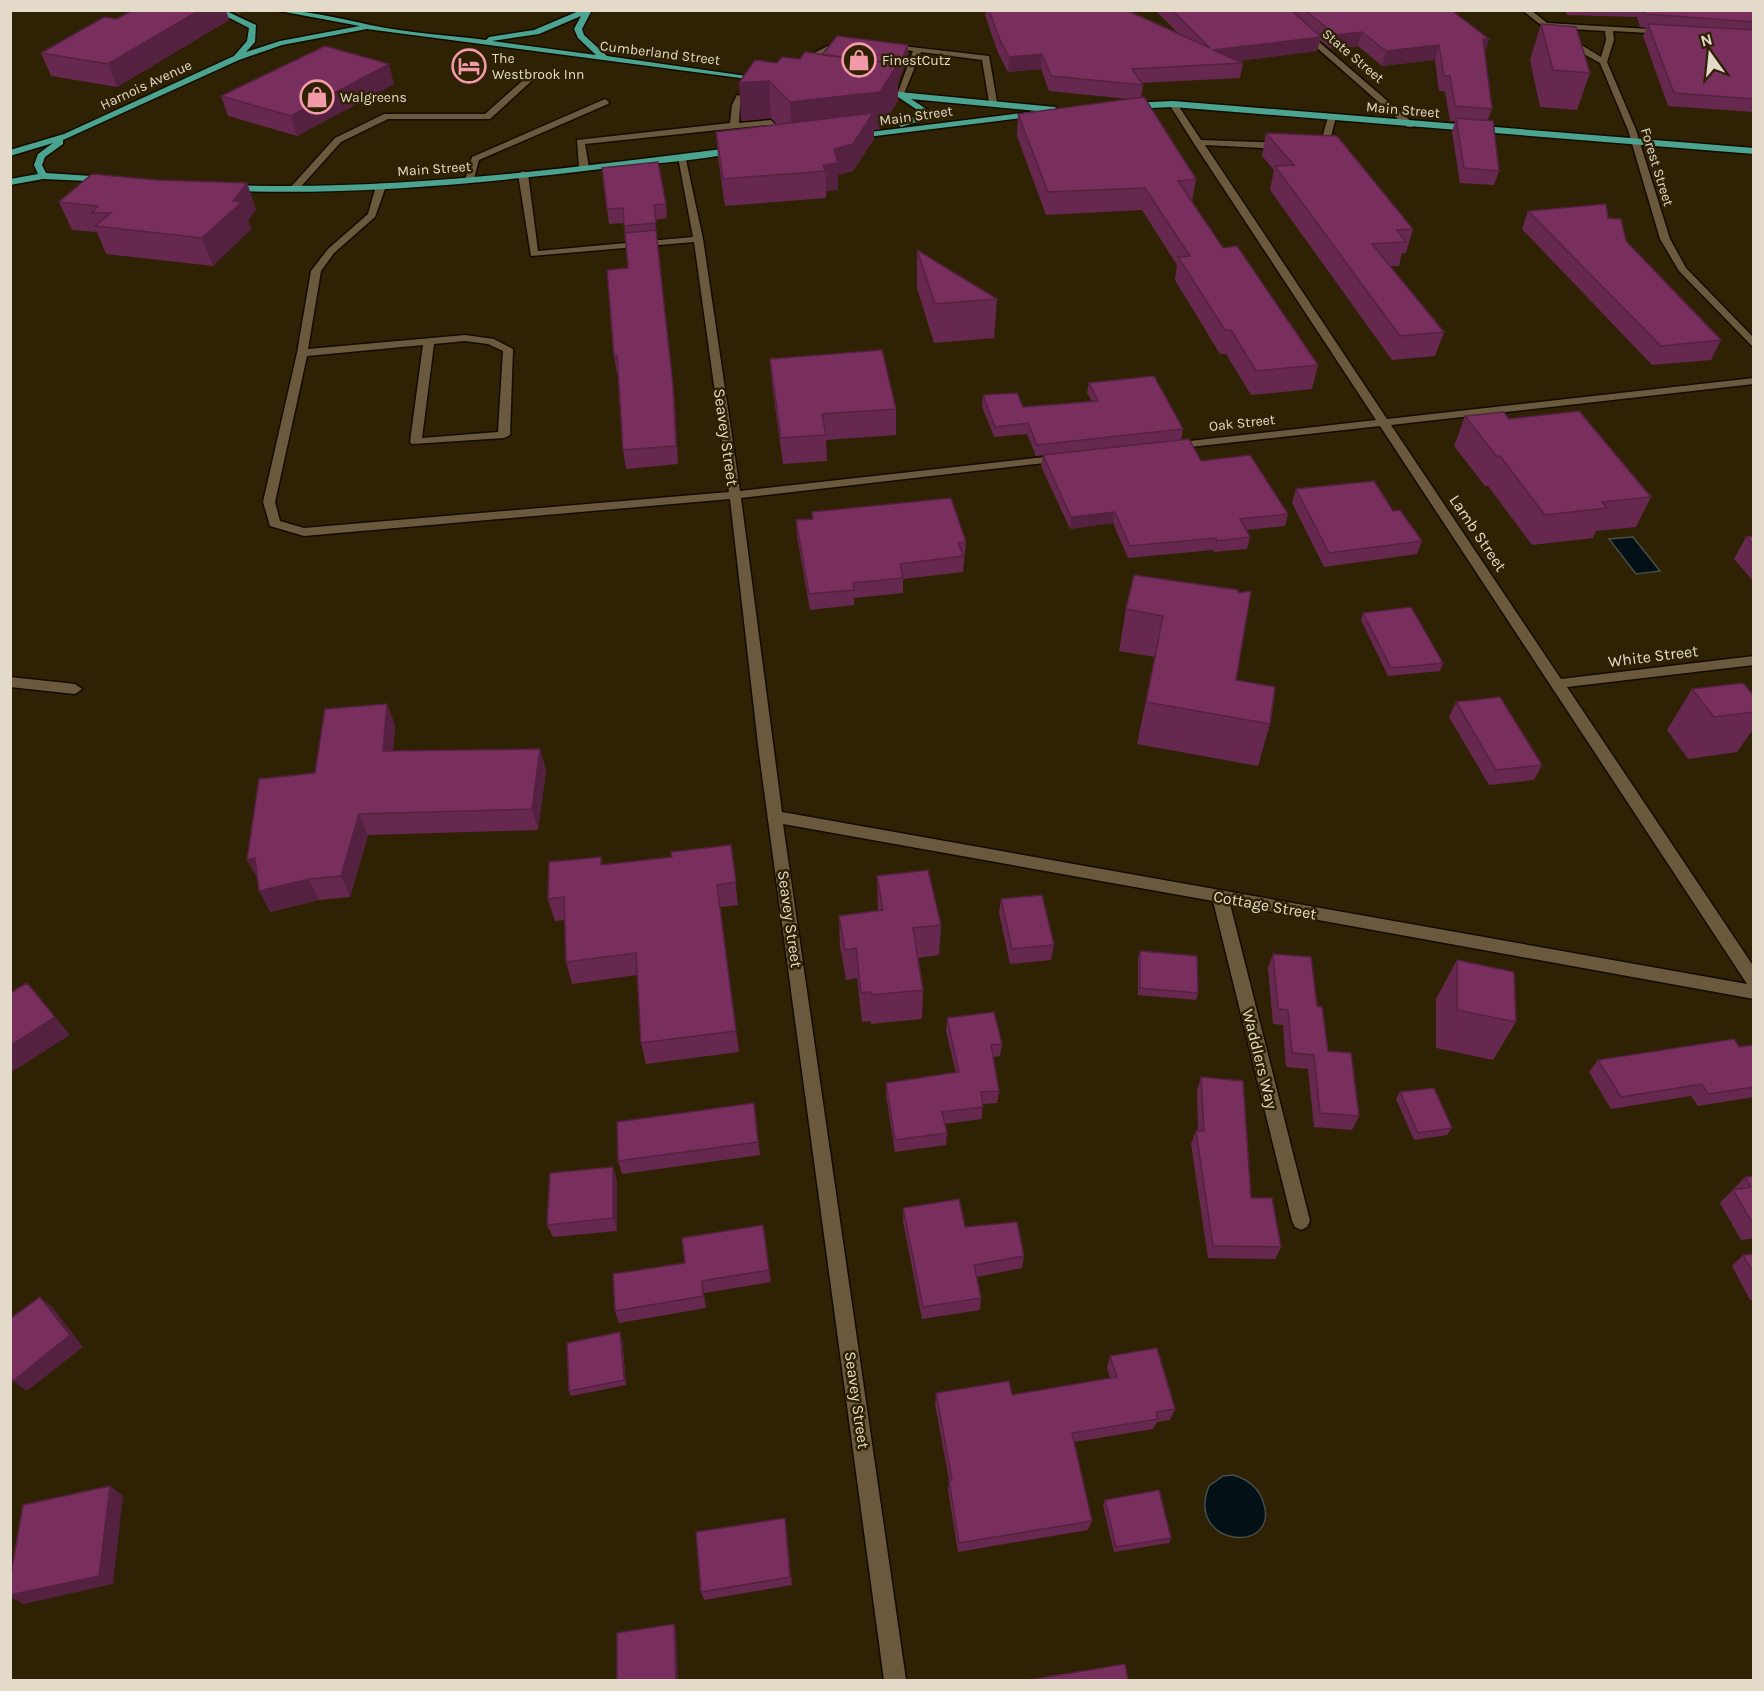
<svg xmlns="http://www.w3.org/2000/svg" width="1764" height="1691" font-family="Karla,sans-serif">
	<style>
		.water { fill: #031015; stroke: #464d4b; stroke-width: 1.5 }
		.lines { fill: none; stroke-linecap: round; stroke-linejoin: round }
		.minor-casing { stroke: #150b00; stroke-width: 3 }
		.major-casing { stroke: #150b00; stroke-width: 3 }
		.minor { fill: #6a593c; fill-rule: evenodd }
		.major { fill: #4aa490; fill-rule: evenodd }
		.wall { fill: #672850 }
		.shaded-wall { fill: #542141 }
		.building { fill: #782f5d; stroke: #542141; stroke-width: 1.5 }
		.labels { text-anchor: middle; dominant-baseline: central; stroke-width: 5; stroke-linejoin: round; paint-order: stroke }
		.far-street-label { font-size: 14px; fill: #e3dac9; stroke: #2f2104 }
		.far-poi-label { font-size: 14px; fill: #e3dac9; stroke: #2f2104; text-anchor: start }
		.street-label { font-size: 16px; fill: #e3dac9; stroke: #2f2104 }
	</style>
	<rect width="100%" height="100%" fill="#2f2104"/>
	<path class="water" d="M1633,537L1660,571L1636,574L1609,539Z
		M1233,1475C1247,1479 1258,1487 1263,1501C1282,1556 1184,1547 1209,1486L1223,1476Z"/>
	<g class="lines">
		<defs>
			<path id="minor" d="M1274,10H1282L1413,123V127H1407Z
				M1522,10H1531L1547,23L1666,30L1670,32L1666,34L1613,31L1614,40L1607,62L1636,130L1670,239L1686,268L1754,338V348L1679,271L1660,239L1628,130L1600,63L1562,42ZM1554,28L1605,31L1606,40L1601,57Z
				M840,40L847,42L803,64L796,62Z
				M885,44L989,56L997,102L993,105L989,102L982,60L921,52L903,96L896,98L913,51L885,48Z
				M529,75L536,77L490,119H388L341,142L297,191L289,189L335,138L384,114H485Z
				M737,95L744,97L740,105L739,123L771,120L788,138V142H782L766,125L585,144L589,168L584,171L579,168L577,140L730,123L732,105Z
				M605,99L609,102L608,104L479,160L473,182L465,180L472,157Z
				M1170,102H1176L1201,140L1284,143L1288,146L1284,149L1205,145L1387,419L1754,378V384L1391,425L1561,679L1754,656V665L1567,687L1754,967V999L1230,904L1310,1221L1307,1227L1301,1230L1295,1227L1292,1221L1213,901L783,824L906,1680H884L759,753L730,499L304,536L270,526L263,502L297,353L311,271L328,249L368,214L376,186L381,183L386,186L375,217L334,253L321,271L308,349L465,335L494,339L513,349L510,435L504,438L412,444L410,442L423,345L307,356L275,502L280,521L304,528L729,492L694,242L531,256L518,174L523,171L528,174L538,251L693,237L678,157L685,155L703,239L740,491L1062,455L1068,458L1062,461L741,498L782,812L1747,984L1380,426L1172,449L1166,446L1172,443L1376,420L1193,142L1169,104ZM465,341L488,344L503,351L498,432L422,438L434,344Z
				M1332,114L1336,117L1328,148L1324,151L1314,149V145H1320L1328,117Z
				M10,677L75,684L82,689L75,694L10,687Z"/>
			<path id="major" d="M214,10H224L256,25L255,42L246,52L280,41L360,26L274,10C307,10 338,18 370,25C408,33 448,35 486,40L489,37L534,30L581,10H592L582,29L584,35L607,56L767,79L763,81L367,29L282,45L239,60L63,140V144L45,157L42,165L46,173L107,177L110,178V182L43,179L10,185V179L38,174L34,165L38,154L53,143L10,156V150L64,134L234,56L247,41L249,28ZM581,16L574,29L578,38L596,55L492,41L539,34Z
				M879,90L1055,107L1059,110L1055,113L1042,111V115L1039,116L851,139V135L854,134L1037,111L911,99L928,110L923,120L901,127L897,124L898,122L917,116L919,111L898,97L876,95L875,93Z
				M1173,101L1754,148V154L1173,107L1128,109L1124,106L1128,103Z
				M738,147L742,150L741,152C696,161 647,164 601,169C477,184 355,195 230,191L225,188L230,185C401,191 569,168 738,147Z"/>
		</defs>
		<use href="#minor" class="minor-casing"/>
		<use href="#major" class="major-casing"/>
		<use href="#minor" class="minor"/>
		<use href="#major" class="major"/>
	</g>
	<path class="wall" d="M133,10H226L229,20L117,87L51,76L41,53L117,19Z
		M230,10H245L239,14Z
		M986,10H1126L1179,34L1155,10H1451L1485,53L1492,109L1488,120L1499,171L1494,185L1460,183L1452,132L1455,121H1450L1445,91H1439L1435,60L1382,66L1358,46L1331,49L1320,40L1317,51L1239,61L1243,63L1240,78L1141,83L1143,85L1141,97L1196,179L1192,202L1223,248L1318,365L1312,389L1251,395L1226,354H1220L1175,280L1177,265L1142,210L1046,215L1017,136L1018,114L1129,99L1049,91L1041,69L1008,72L998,53L985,15Z
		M1565,10H1754V112L1668,106L1643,36L1647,28L1640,27L1637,17L1567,15Z
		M1541,24L1590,73L1577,110L1540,107L1530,60Z
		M822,55L908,58L898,82V101L880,129L874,130V139L853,171L838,175V190L826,191V198L725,206L718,158L716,132L777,125L771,118L741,121L777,63Z
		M394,84L297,136L228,116L221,96Z
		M1266,133L1413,229L1406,253H1402L1399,266H1390L1444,332L1435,356L1392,360L1270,190L1274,170L1262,156Z
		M602,168L666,204L667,218L655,220L675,405L678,464L626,469L623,450L618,374H617L614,356L628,268L624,223L609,224Z
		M156,180L247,183L256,210L248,220L251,229L213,266L106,254L97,232L72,230L59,202Z
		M1528,211L1608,218L1626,241L1721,340L1711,360L1652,365L1522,229Z
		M917,250L997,299L994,338L934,343L917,288Z
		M770,359L896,409V435L826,440L827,461L783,464L772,384Z
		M1089,383L1183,429L1181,440L1201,461L1288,514L1285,526L1246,530L1250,537L1247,549L1214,552L1213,550L1128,558L1113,523L1070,529L1041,466L1043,455L1036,456L1027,434L994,437L982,406L983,395L1023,407L1092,401L1087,393Z
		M1465,416L1509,419L1651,497L1636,527L1596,531L1593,538L1532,545L1488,486H1485L1454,446Z
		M1296,489L1393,511L1422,541L1417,554L1324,567L1292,503Z
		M812,512L966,542L963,572L903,579V593L854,598V605L810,610L797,536L796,520L812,519Z
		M1754,536V582L1734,559L1746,537Z
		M1134,575L1236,680L1270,724L1258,766L1137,744L1155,657L1119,651L1126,609Z
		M1363,613L1443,663L1440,671L1388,676L1361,620Z
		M1692,689L1754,696V728L1737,752L1688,759L1667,730Z
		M1456,702L1542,765L1534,780L1489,785L1449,717Z
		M387,704L395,725L393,751L540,749L546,770L538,830L368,835L350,897L319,900L270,912L315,773Z
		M731,845L738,905L720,907L739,1052L646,1064L641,1043L637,975L572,984L566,962L565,920L555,921L548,899L601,857L602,865L672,857Z
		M877,876L941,925L939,955L918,958L923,990L922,1019L871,1024V1021L862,1022L857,978L846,980L840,946L839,916L878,911Z
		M1001,899L1054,945L1051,960L1010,964L999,913Z
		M1140,951L1198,993L1196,1000L1138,995V958Z
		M1273,954L1317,1006L1328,1051L1359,1116L1352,1130L1314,1127L1308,1069L1286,1067L1283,1025L1273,1024L1268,968Z
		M1457,960L1516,1022L1493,1060L1436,1048V999Z
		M947,1018L1002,1044L1000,1056L993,1057L999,1091L997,1103L982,1104V1119L945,1124L947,1133L946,1145L895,1152L886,1095V1083L956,1073L946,1031Z
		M1739,1047H1754V1097L1698,1106L1691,1096L1611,1109L1589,1072L1598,1060Z
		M1201,1077L1251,1198L1281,1247L1275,1259L1208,1258L1191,1144L1196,1131H1198L1197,1091Z
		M1400,1092L1452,1128L1447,1135L1414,1140L1396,1099Z
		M754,1103L760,1155L622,1174L618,1161Z
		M1754,1176V1238L1741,1240L1720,1203L1745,1177Z
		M617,1180V1231L553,1237L547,1225Z
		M903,1208L965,1227L1024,1256L1022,1268L977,1277L981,1298L980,1310L922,1319L903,1221Z
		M763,1225L771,1282L704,1293L706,1308L619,1323L615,1311L685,1263Z
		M1754,1254V1300H1750L1732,1266L1743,1255Z
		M622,1338L626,1385L571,1396L569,1391Z
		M1110,1356L1175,1409L1170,1420L1157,1422L1153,1429L1074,1442L1092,1521L1088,1530L958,1552L948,1490L949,1480L935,1404L936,1393L1012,1395L1110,1378L1107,1367Z
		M1105,1500L1171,1538L1169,1543L1114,1552L1103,1505Z
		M785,1518L792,1585L704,1600L701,1592Z"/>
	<path class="shaded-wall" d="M200,10H226L229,20L117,87L108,64Z
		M238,10H245L239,14Z
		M1362,32L1358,46L1331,49L1335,35Z
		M1321,37L1317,51L1211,64L1213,50Z
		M1483,39H1489L1485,53Z
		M908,45V58L898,82V101L880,129L874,130V139L853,171L838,175V190L826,191L825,171L792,140L790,102Z
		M1439,45L1435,60L1382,66L1386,51Z
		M1042,54L1041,69L1008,72L1009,57Z
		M389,64L394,84L297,136L291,116Z
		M769,81L771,118L741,121L739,83Z
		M247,183L256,210L248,220L251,229L213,266L202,238Z
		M658,248L675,405L678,464L676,446Z
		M1115,512L1113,523L1070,529L1071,517Z
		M387,704L395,725L391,772L383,751Z
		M540,749L546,770L538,830L532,809Z
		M359,814L368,835L350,897L341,876Z
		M255,858L258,880L247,860Z
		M309,879L319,900L270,912L259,891Z
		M55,1017L70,1035L10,1073V1046Z
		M613,1167L617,1180V1231L613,1218Z
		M702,1281L704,1293L706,1308L703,1296Z
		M40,1297L53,1308L83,1347L27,1391L13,1381Z
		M620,1332L622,1338L626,1385L624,1380Z
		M110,1486L123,1496L113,1584L24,1604L10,1597V1595Z
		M785,1518L786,1527L792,1585L790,1577Z
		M674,1624L676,1628L678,1680H676Z"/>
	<path class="building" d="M133,10H200L108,64L41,53L104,17L117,19Z
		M989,10H1126L1210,48L1172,10H1291L1321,37L1213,50L1243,63L1132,69L1143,85L1051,76L1042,54L1009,57L999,38Z
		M1305,10H1451L1489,39H1483L1492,109L1455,106L1450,76H1444L1439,45L1386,51L1362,32L1335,35Z
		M1644,10H1730L1732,11L1731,10H1754V22L1645,14Z
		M1541,24L1576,27L1590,73L1553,70Z
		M1648,24L1754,30V99L1674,93Z
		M837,36L908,45L898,68V64L822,55Z
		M325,46L389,64L291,116L221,96Z
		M805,52L898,64L880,92L790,102L769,81L739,83L755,60L777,63L782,57L800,59Z
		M1144,97L1196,179L1178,181L1223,248L1237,246L1318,365L1256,371L1231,330H1225L1178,257L1190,256L1145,188L1048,192L1018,114Z
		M873,113L853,144L834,149L838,163L823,165L825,171L723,179L716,132Z
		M1456,118L1493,121L1499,171L1464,168Z
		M1266,133L1337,136L1413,229L1397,230L1406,242L1372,244L1444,332L1400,336L1275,166L1294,165Z
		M658,162L666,204L654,205L656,223L624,226L623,208L607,209L602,168Z
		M92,174L156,180L247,183L233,201L242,202L202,238L95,226L111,213H92L98,206L59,202Z
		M1606,204L1608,218L1621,219L1626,241L1721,340L1661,346L1528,211Z
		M656,230L673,386L676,446L623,450L617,356H614L607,270L628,268L625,233Z
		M917,250L997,299L935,304Z
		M882,350L896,409L822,414L826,435L781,438L770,359Z
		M1154,376L1183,429L1037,445L1028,423L995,427L983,395L1017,393L1023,407L1098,401L1089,383Z
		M1579,411L1651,497L1602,502L1607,508L1545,515L1500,456L1497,457L1465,416L1504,412L1509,419Z
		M1189,439L1201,461L1250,455L1288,514L1240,519L1250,537L1217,541L1216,538L1130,546L1115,512L1071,517L1043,455Z
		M1374,481L1393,511L1400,510L1422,541L1329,553L1296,489Z
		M951,498L966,542L958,543L964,556L900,564L903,578L853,583L854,590L809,594L796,520L813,519L812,512Z
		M1754,536V545L1746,537Z
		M1134,575L1238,590V593L1251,591L1236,680L1275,687L1270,724L1146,702L1163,616L1126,609Z
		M1411,607L1443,663L1391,668L1363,613Z
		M1743,683L1754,696V712L1714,717L1692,689Z
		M1500,697L1542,765L1496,770L1456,702Z
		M387,704L383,751L540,749L532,809L359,814L341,876L309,879L259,891L255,858L247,860L259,779L315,773L325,709Z
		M731,845L736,882L717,885L736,1031L641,1043L636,953L566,962L564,897L548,899L549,862L601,857V865L672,857L671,852Z
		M928,870L941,925L913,928L923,990L871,995V992L861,993L856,948L845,950L839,916L883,910L877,876Z
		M1042,895L1054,945L1012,949L1001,899Z
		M1140,951L1197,956L1198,993L1140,988Z
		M1273,954L1311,957L1317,1006L1322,1007L1328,1051L1351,1053L1359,1116L1320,1113L1314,1055L1292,1053L1288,1010L1278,1009Z
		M1457,960L1514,972L1516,1022L1457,1010Z
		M27,983L55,1017L10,1046V993Z
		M994,1012L1002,1044L991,1045L999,1091L981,1092L983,1107L942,1112L947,1133L895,1140L886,1083L959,1072L947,1018Z
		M1734,1039L1739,1047L1752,1045L1754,1047V1087L1708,1094L1702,1084L1621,1097L1598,1060Z
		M1201,1077L1243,1081L1251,1198H1272L1281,1247L1213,1246L1196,1131H1204Z
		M1434,1088L1452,1128L1418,1133L1400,1092Z
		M754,1103L758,1142L618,1161L617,1122Z
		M613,1167V1218L547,1225L550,1173Z
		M1754,1176V1226L1733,1190L1751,1187L1745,1177Z
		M959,1199L965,1227L1017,1222L1024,1256L974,1265L981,1298L923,1307L903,1208Z
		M763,1225L769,1270L702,1281L703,1296L615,1311L613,1274L685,1263L682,1238Z
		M1754,1254V1274L1743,1255Z
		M40,1297L70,1335L13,1381L10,1378V1319Z
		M620,1332L624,1380L569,1391L567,1343Z
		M1157,1348L1175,1409L1156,1412L1158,1419L1072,1433L1092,1521L959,1543L949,1480H952L936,1393L1009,1381L1012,1395L1117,1377L1110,1356Z
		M110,1486L99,1576L10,1595V1580L23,1505Z
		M1159,1490L1171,1538L1116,1547L1105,1500Z
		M785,1518L790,1577L701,1592L696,1532Z
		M674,1624L676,1680H617V1633Z
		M1125,1664L1128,1680H1028Z"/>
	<defs>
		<symbol id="shop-ring" viewBox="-11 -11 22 22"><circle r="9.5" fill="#2f2104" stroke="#f39aa9" stroke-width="1.5"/><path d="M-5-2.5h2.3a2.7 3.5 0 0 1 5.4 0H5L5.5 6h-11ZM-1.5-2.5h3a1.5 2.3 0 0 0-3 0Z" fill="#f39aa9"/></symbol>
		<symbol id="hotel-ring" viewBox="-11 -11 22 22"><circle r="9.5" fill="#2f2104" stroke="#f39aa9" stroke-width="1.5"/><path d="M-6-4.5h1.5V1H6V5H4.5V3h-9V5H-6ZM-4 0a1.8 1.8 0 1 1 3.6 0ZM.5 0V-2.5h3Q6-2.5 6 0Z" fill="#f39aa9"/></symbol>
	</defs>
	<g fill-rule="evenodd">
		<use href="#shop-ring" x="840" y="41" width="38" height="38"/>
		<use href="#hotel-ring" x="450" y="47" width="38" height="38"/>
		<use href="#shop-ring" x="298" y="78" width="38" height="38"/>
	</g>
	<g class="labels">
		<g class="far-street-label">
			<text transform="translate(660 53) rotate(7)">Cumberland Street</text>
			<text transform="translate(1353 56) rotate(40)">State Street</text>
			<text transform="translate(146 85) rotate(-25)">Harnois Avenue</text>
			<text transform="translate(1403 110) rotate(5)">Main Street</text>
			<text transform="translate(916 116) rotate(-8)">Main Street</text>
			<text transform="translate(1657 167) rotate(73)">Forest Street</text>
			<text transform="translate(434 169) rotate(-4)">Main Street</text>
			<text transform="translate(1242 423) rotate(-6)">Oak Street</text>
		</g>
		<g class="far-poi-label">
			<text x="492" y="58">The<tspan x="492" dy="16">Westbrook Inn</tspan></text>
			<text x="882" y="60">FinestCutz</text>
			<text x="340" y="97">Walgreens</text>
		</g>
		<g class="street-label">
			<text transform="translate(726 437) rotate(82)">Seavey Street</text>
			<text transform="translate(1478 533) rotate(56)">Lamb Street</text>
			<text transform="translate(1653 656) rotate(-7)">White Street</text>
			<text transform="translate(1265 905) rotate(10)">Cottage Street</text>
			<text transform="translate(790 919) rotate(82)">Seavey Street</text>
			<text transform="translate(1260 1059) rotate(76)">Waddlers Way</text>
			<text transform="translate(857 1400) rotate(82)">Seavey Street</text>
		</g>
	</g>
	<rect width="1764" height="1691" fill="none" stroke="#e3dac9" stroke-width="24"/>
	<g transform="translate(1710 54) rotate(345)" stroke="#2f2104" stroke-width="4.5" paint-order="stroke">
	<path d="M0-4.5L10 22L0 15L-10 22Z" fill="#e3dac9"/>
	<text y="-9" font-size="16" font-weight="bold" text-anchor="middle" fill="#e3dac9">N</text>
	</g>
</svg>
